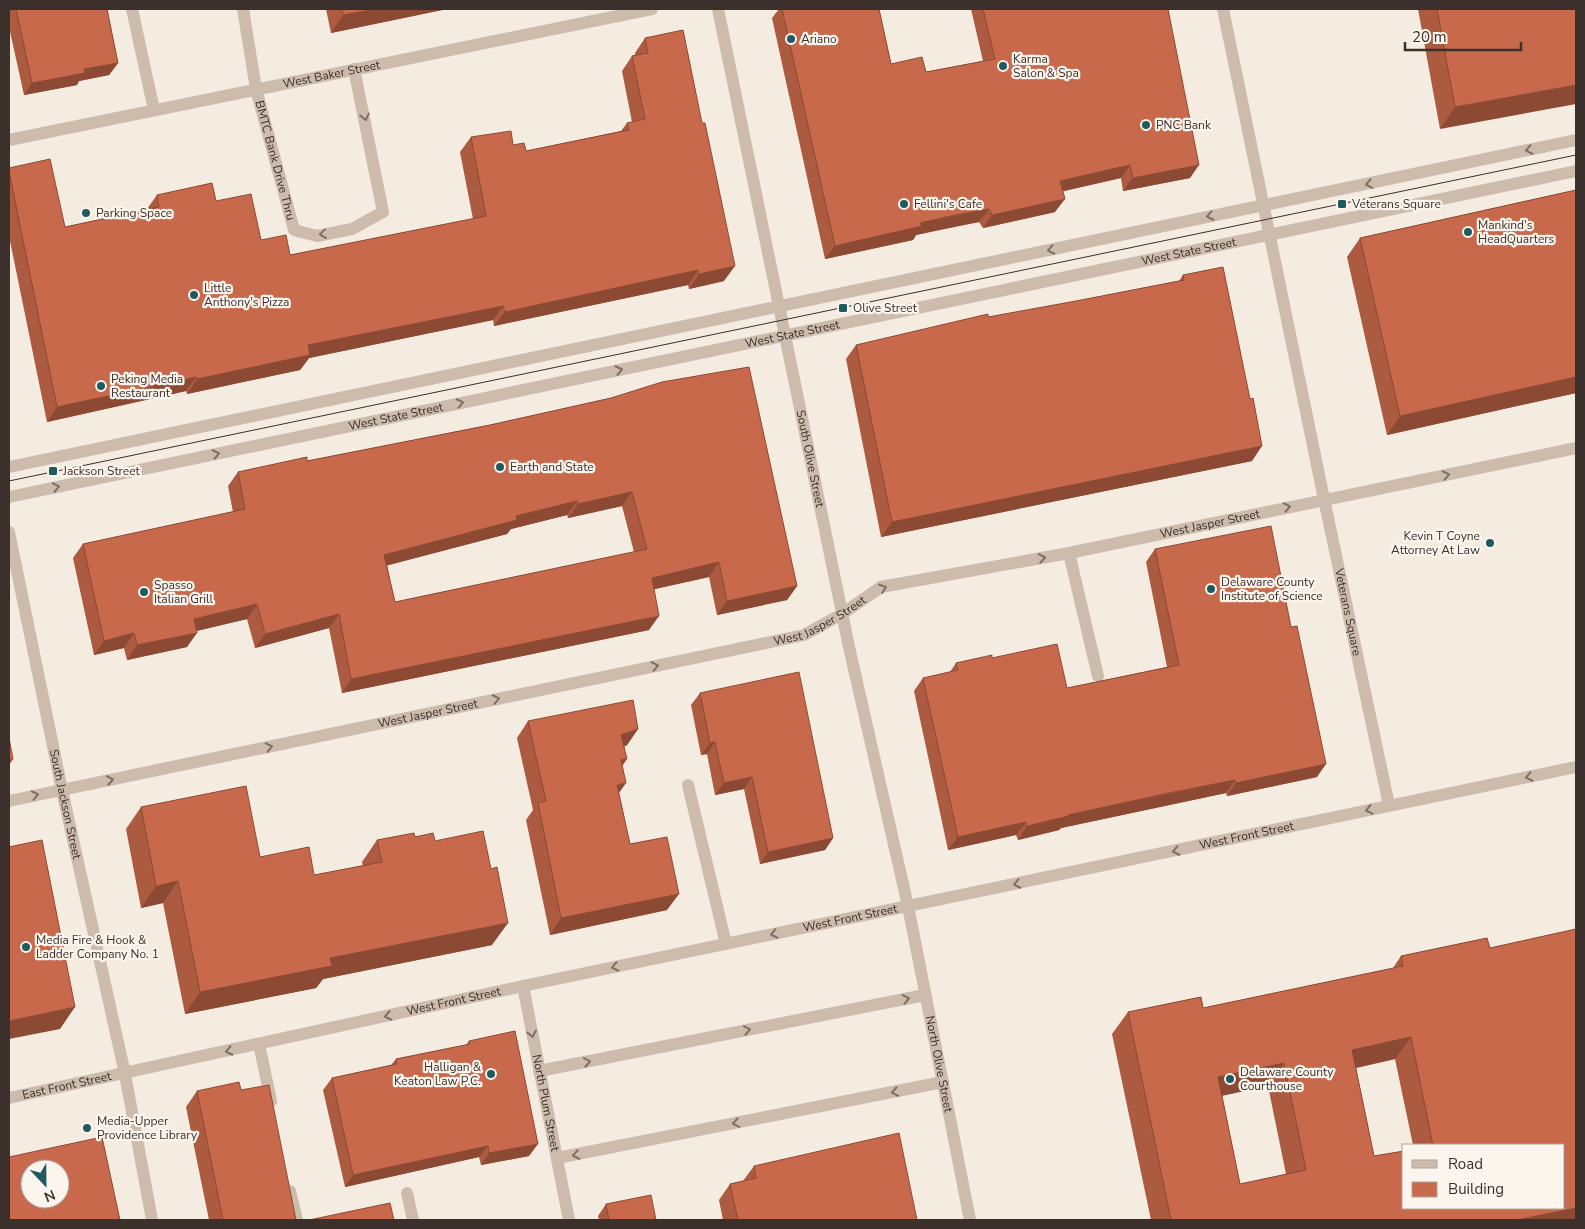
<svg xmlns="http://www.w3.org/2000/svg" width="1585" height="1229" font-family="'Nunito Sans',sans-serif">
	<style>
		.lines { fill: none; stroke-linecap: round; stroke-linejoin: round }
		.service { stroke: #cdbbac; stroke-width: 12 }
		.minor { stroke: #cdbbac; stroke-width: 12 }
		.tram { stroke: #3b302b; stroke-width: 1 }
		.wall { fill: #ac5a40; fill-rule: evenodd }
		.shaded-wall { fill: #8c4a34 }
		.building { fill: #c8694b; stroke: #8c4a34; fill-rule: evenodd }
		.oneway { stroke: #7d6f65 }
		.poi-dot { fill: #1f5a5e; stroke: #fbf5ee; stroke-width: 2 }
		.labels { text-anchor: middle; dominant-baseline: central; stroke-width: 4.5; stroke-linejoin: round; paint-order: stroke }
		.poi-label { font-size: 12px; fill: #3b302b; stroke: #fbf5ee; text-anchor: start }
		.street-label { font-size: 12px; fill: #3b302b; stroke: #fbf5ee }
	</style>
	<rect width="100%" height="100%" fill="#f4ebe1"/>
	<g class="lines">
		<g class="service">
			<path d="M132,9L154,110"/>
			<path id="s1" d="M243,9L256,89L294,230L317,236L352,229L383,212L354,69"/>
			<path d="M1069,553L1098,676"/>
			<path d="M688,785L726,944"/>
			<path id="s2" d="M523,986L569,1220"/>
			<path d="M259,1044L271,1101"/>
			<path d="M539,1071L925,995"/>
			<path d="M557,1158L943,1082"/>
			<path d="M290,1191L297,1220"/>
			<path d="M407,1193L413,1220"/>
		</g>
		<g class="minor">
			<path id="s3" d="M718,9L849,647L908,906L970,1220"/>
			<path id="s4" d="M1223,9L1324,499L1389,805"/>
			<path id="s5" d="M9,140L652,9"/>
			<path d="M9,467L1576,140"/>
			<path id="s6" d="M9,497L1576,171"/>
			<path id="s7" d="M9,532L62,790L125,1074L152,1220"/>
			<path id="s8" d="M9,801L804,635L842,614L881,587L1069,553L1576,448"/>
			<path id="s9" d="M9,1098L523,986L1576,767"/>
		</g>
		<path class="tram" d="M9,481L1576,155"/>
	</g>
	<path class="wall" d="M9,9H107L118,63L109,75L79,81L77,85L24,95L9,27Z
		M326,9H447L331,33Z
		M779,9H879L891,64L926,72L983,61L971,9H1168L1190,178L1123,191L1121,178L1063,191L1055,212L983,228L979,222L946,228L916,235L913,240L825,259L772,18Z
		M1418,9H1576L1440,129Z
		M645,38L724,281L689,289L688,285L494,326L493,320L309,358L300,370L187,394L186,391L47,422L9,236V168L65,227L147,209L157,195L216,201L261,240L290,255L473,219L460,152L471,137L513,145L526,151L621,131L627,123L632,122L622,71L632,56L635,55V53Z
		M1576,190V393L1387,435L1347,257L1360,238Z
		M1183,275L1252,461L881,537L846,359L856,345L1179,281Z
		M611,398L797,586L787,600L717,615L709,577L654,589L649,630L342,693L329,628L255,648L247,619L196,631L187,647L127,660L124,648L94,655L73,558L83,544L233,512L228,486L238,472L307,461L490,425ZM622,506L634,552L395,602L387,565L507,534L511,529L567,515L568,518Z
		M1155,549L1317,777L1227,796L1226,793L1061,828L1059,830L1018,840L1016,835L948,850L914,691L923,678L950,672L956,663L992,658L1067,688L1167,667L1146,562Z
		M700,693L833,838L825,850L760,864L744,789L715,795L707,754L701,755L691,705Z
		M528,721L638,729L627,745L624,747L619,793L630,844L667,910L550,935L526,820L533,810L517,738Z
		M141,807L260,857L314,875L363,866L362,862L377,840L415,837L435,841L492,945L323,979L316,988L185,1014L163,903L141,908L126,829Z
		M1576,929V1220H1151L1112,1034L1128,1012L1201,997L1203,1008L1393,968L1401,956L1487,938L1490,948ZM1395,1059L1413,1145H1564V1208H1404V1151L1374,1156L1356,1068ZM1268,1086L1286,1174L1240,1184L1222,1095Z
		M469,1041L529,1156L481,1165L479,1157L345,1187L323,1090L332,1078L391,1065L396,1059L466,1045Z
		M241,1090L296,1220H209L186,1107L197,1091Z
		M754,1166L917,1220H723L719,1200L730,1184L743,1181Z
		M606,1204L656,1220H599L598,1216Z"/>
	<path class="shaded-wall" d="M376,9H447L331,33L343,15Z
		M118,63L109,75L79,81L77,85L24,95L32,83L84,69Z
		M1576,85V104L1440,129L1455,107Z
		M1130,165L1121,178L1051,194L1060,181Z
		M1199,165L1190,178L1123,191L1133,178Z
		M1065,199L1055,212L983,228L992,215Z
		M989,209L979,222L916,235L913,240L825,259L835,246L920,223Z
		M735,266L724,281L689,289L699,274Z
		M698,270L688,285L494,326L505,312Z
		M503,306L493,320L309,358L300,370L187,394L197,379L308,345Z
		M196,377L186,391L47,422L57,407Z
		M1576,377V393L1387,435L1400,416Z
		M1262,446L1252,461L881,537L892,522Z
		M632,492L622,506L568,518L578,504Z
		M577,501L567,515L511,529L507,534L374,569L384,555L516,516Z
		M719,562L709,577L642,592L652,578Z
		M797,586L787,600L717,615L727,601Z
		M257,604L247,619L184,634L194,619Z
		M339,614L329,628L255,648L265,634Z
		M659,616L649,630L342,693L351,679Z
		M134,633L124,648L94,655L104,641Z
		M197,633L187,647L127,660L137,645Z
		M638,729L627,745L609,752L621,735Z
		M715,742L707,754L701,755L710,743Z
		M13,759L9,765V760Z
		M627,759L615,776L621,760Z
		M1326,764L1317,777L1227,796L1236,783Z
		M752,777L744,789L715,795L724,783Z
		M1235,780L1226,793L1061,828L1059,830L1018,840L1027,826L1068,815Z
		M626,783L614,800L617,785Z
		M1026,822L1016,835L948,850L958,837Z
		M833,838L825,850L760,864L768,852Z
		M178,881L163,903L141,908L156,886Z
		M679,894L667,910L550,935L561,918Z
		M508,923L492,945L323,979L316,988L185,1014L200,992L330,958Z
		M75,1007L60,1029L9,1039V1021Z
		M1411,1037L1395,1059L1337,1072L1352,1050Z
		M1284,1063L1268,1086L1203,1100L1218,1077Z
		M538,1144L529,1156L481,1165L489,1153Z
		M488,1146L479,1157L345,1187L353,1175Z
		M1576,1208V1220H1517Z"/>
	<path class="building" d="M16,9H107L118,63L84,69L85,73L32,83Z
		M342,9H376L343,15Z
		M782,9H879L891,64L922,57L926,72L995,59L983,9H1168L1199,165L1133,178L1130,165L1060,181L1065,199L992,215L989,209L955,215L920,223L922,226L835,246Z
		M1437,9H1576V85L1455,107Z
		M683,30L702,123H705L735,266L699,274L698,270L505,312L503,306L308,345L310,355L197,379L196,377L57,407L9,171V168L50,159L65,227L159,207L157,195L212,183L216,201L251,194L261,240L286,235L290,255L486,216L471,137L511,131L513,145L524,143L526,151L629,130L627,123L645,119L632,56L648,53L645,38Z
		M1576,190V377L1400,416L1360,238Z
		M1223,267L1250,399L1253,398L1262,446L892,522L856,345L988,314V317L1076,301L1184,280L1183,275Z
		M749,367L797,586L727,601L719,562L652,578L659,616L351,679L339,614L265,634L257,604L194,619L197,633L137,645L134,633L104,641L83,544L245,509L238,472L307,457V461L490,425L611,398L662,382ZM632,492L647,549L395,602L384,555L517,520L516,516L577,501L578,504Z
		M1271,526L1291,627L1297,626L1326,764L1236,783L1235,780L1169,793L1068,815L1069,816L1027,826L1026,822L958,837L923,678L958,670L956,663L992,655V658L1057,644L1067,688L1179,665L1155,549Z
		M799,672L833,838L768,852L752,777L724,783L715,742L710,743L700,693Z
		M633,700L638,729L621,735L627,759L621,760L626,783L617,785L630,844L667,837L679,894L561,918L538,803L546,801L528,721Z
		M9,738L13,759L9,760Z
		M246,786L260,857L309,847L314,875L382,862L377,840L414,833L415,837L433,833L435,841L483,831L491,869L497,867L508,923L330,958L332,966L200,992L178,881L156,886L141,807Z
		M42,840L75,1007L9,1021V847Z
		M1576,929V1208L1517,1220H1171L1128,1012L1201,997L1203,1008L1403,966L1401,956L1487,938L1490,948ZM1411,1037L1433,1145H1431H1564V1208H1404V1151L1374,1156L1352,1050ZM1284,1063L1306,1170L1240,1184L1218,1077Z
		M515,1031L538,1144L489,1153L488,1146L353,1175L332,1078L397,1064L396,1059L470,1044L469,1041Z
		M239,1082L241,1090L269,1085L296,1220H223L197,1091Z
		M899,1133L917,1220H738L730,1184L756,1178L754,1166Z
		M102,1137L120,1220H9V1157ZM30,1169H60V1199H30Z
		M651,1195L656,1220H609L606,1204Z
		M390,1203L394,1220H309Z"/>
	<defs><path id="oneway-chevron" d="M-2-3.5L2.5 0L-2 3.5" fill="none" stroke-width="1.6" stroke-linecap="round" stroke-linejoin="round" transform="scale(1.25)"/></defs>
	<g class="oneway">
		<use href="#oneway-chevron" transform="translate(365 117) rotate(78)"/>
		<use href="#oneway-chevron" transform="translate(1529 150) rotate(168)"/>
		<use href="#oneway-chevron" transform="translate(1369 184) rotate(169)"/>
		<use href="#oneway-chevron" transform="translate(1210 216) rotate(168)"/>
		<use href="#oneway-chevron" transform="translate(323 234) rotate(173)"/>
		<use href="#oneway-chevron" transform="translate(1051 250) rotate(168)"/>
		<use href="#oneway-chevron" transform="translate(619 370) rotate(-12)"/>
		<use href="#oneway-chevron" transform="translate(460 403) rotate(-12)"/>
		<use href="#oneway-chevron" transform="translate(216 454) rotate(-12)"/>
		<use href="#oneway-chevron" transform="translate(1446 475) rotate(-12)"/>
		<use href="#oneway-chevron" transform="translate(56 487) rotate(-12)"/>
		<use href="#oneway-chevron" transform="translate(1287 507) rotate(-12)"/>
		<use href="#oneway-chevron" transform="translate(1042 558) rotate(-10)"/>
		<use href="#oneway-chevron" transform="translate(883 588) rotate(-21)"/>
		<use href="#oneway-chevron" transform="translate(655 666) rotate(-12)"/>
		<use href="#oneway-chevron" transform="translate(496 699) rotate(-12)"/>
		<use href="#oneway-chevron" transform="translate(269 747) rotate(-12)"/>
		<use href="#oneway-chevron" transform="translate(1529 777) rotate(168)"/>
		<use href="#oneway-chevron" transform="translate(110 780) rotate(-11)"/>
		<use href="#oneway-chevron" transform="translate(35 795) rotate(-12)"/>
		<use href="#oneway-chevron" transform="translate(1369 810) rotate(167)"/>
		<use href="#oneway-chevron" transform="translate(1176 851) rotate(168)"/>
		<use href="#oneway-chevron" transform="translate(1017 884) rotate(168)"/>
		<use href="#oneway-chevron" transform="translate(774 934) rotate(168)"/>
		<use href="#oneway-chevron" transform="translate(615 967) rotate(168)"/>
		<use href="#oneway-chevron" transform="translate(906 999) rotate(-11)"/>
		<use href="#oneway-chevron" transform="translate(388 1016) rotate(168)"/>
		<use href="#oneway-chevron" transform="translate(747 1030) rotate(-11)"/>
		<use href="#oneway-chevron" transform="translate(532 1034) rotate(79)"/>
		<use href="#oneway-chevron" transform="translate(229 1051) rotate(168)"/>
		<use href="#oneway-chevron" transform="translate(587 1062) rotate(-11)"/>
		<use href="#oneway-chevron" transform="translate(895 1092) rotate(169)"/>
		<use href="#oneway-chevron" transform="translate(736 1123) rotate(169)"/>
		<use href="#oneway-chevron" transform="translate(576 1155) rotate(169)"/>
	</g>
	<g class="poi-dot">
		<circle cx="791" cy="39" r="5"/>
		<circle cx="1003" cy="66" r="5"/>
		<circle cx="1146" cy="125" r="5"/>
		<circle cx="904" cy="204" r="5"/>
		<rect x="1337" y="199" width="10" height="10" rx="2.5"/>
		<circle cx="86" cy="213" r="5"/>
		<circle cx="1468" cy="232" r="5"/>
		<circle cx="194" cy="295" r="5"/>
		<rect x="838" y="303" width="10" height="10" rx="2.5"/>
		<circle cx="101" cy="386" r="5"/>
		<circle cx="500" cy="467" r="5"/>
		<rect x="48" y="466" width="10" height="10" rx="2.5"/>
		<circle cx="1490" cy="543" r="5"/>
		<circle cx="1211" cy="589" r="5"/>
		<circle cx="144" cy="592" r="5"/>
		<circle cx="26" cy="947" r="5"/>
		<circle cx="491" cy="1074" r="5"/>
		<circle cx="1230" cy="1079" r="5"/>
		<circle cx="87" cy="1128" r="5"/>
	</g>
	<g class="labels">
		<g class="poi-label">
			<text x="801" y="39">Ariano</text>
			<text x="1013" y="59">Karma<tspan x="1013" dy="14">Salon &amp; Spa</tspan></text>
			<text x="1156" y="125">PNC Bank</text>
			<text x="914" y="204">Fellini's Cafe</text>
			<text x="1352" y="204">Veterans Square</text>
			<text x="96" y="213">Parking Space</text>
			<text x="1478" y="225">Mankind's<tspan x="1478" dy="14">HeadQuarters</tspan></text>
			<text x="204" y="288">Little<tspan x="204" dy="14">Anthony's Pizza</tspan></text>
			<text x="853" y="308">Olive Street</text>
			<text x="111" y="379">Peking Media<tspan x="111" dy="14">Restaurant</tspan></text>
			<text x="510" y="467">Earth and State</text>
			<text x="63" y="471">Jackson Street</text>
			<text x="1480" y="536" text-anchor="end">Kevin T Coyne<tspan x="1480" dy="14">Attorney At Law</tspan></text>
			<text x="1221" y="582">Delaware County<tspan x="1221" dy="14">Institute of Science</tspan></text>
			<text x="154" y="585">Spasso<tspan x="154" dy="14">Italian Grill</tspan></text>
			<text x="36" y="940">Media Fire &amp; Hook &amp;<tspan x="36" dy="14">Ladder Company No. 1</tspan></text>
			<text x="481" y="1067" text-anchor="end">Halligan &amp;<tspan x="481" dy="14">Keaton Law P.C.</tspan></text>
			<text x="1240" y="1072">Delaware County<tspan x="1240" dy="14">Courthouse</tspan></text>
			<text x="97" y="1121">Media-Upper<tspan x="97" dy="14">Providence Library</tspan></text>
		</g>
		<g class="street-label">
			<text stroke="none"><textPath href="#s5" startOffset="329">West Baker Street</textPath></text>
			<text stroke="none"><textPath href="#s1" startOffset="155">BMTC Bank Drive Thru</textPath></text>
			<text stroke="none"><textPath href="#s6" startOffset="1205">West State Street</textPath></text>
			<text stroke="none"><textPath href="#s6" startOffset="800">West State Street</textPath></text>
			<text stroke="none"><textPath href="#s6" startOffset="395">West State Street</textPath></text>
			<text stroke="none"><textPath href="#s3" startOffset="459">South Olive Street</textPath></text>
			<text stroke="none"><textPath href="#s8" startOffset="1238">West Jasper Street</textPath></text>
			<text stroke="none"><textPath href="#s4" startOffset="616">Veterans Square</textPath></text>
			<text stroke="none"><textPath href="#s8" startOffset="832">West Jasper Street</textPath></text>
			<text stroke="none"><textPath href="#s8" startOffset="428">West Jasper Street</textPath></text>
			<text stroke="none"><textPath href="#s7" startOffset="278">South Jackson Street</textPath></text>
			<text stroke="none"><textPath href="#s9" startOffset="1265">West Front Street</textPath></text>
			<text stroke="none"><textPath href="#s9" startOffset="860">West Front Street</textPath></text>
			<text stroke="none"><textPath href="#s9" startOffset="455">West Front Street</textPath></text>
			<text stroke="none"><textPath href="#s3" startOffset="1078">North Olive Street</textPath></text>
			<text stroke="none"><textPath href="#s9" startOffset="59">East Front Street</textPath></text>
			<text stroke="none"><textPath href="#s2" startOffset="119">North Plum Street</textPath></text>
		</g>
	</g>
	<rect width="1585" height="1229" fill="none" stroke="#3b302b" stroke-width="20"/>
	<rect x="1402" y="1144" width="162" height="65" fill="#fbf5ee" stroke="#aea6a0"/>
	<rect x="1412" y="1160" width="25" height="8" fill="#cdbbac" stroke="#aea6a0"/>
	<text x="1448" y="1169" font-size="15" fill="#3b302b">Road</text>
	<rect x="1412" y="1182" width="25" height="15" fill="#c8694b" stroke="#aea6a0"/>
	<text x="1448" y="1194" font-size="15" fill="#3b302b">Building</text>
	<g transform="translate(45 1184) rotate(158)"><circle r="24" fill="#fbf5ee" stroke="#aea6a0"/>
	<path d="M0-4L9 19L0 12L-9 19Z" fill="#1f5a5e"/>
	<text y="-8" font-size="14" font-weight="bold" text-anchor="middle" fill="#3b302b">N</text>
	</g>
	<path d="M1405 42v8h116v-8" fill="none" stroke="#3b302b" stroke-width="2.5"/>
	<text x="1412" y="42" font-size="15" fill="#3b302b" stroke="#fbf5ee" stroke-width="4" paint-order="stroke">20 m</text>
</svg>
